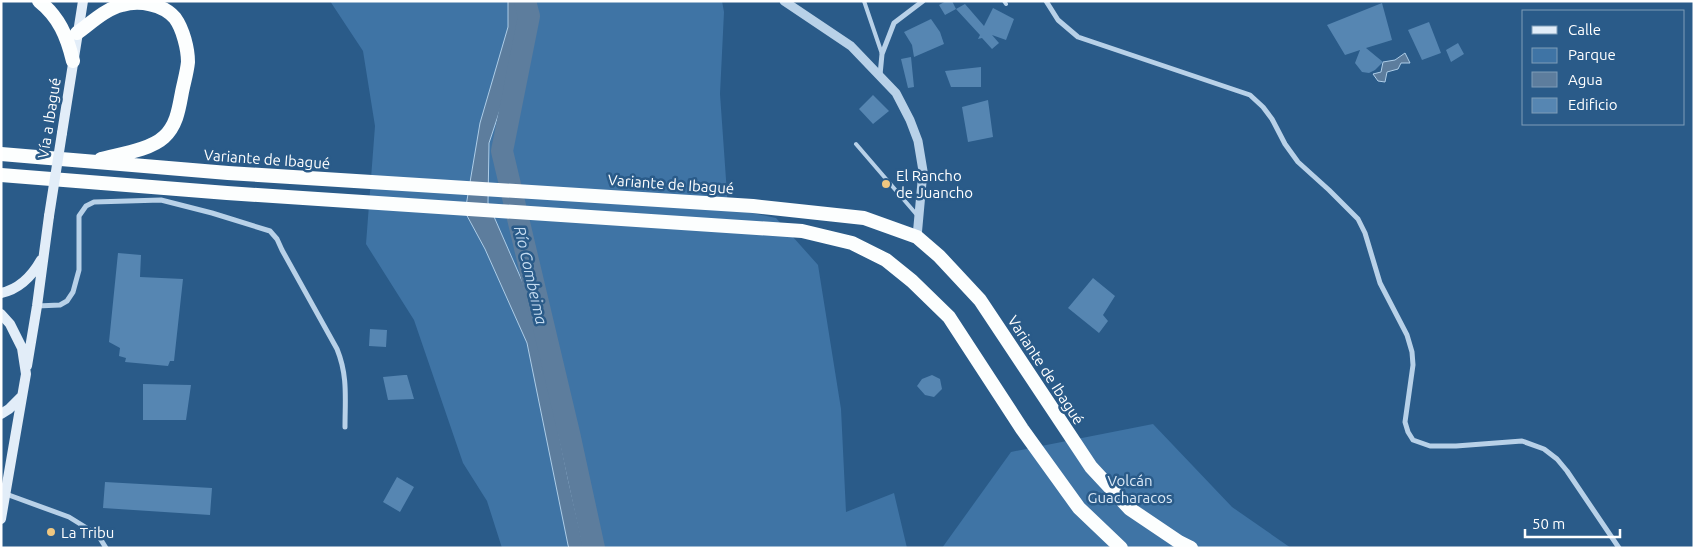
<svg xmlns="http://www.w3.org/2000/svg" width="1695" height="549" font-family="Ubuntu,sans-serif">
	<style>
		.green { fill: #3f74a5 }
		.water { fill: #5d7d9d; stroke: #adcde8 }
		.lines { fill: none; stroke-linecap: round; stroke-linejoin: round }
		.river { stroke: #5d7d9d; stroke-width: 22 }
		.building { fill: #5686b2 }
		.service { stroke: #b8d1e8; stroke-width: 4 }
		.minor { stroke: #b8d1e8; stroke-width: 5 }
		.tertiary { stroke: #b8d1e8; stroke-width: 9 }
		.secondary { stroke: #e2edf8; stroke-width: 10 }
		.trunk { stroke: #fcfefe; stroke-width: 14 }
		.secondary-bridge { stroke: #e2edf8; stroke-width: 10 }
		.poi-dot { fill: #efc780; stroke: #2a5b89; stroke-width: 2 }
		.labels { text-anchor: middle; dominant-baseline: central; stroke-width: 5; stroke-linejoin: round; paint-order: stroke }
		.street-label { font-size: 15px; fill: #fff; stroke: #2a5b89 }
		.poi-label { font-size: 15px; fill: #fff; stroke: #2a5b89; text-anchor: start }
		.park-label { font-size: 15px; fill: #dceaf7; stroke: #2a5b89 }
		.water-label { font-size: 16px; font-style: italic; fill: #c4dbf0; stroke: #2a5b89 }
	</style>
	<rect width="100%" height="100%" fill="#2a5b89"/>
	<path class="green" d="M330,1H722L724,12L720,94L728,208L776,218L818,265L841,409L846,512L894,493L907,548H502L487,501L463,463L414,320L366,244L375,126L363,51Z
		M1153,424L1232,507L1291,548H942L1011,452Z"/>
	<path class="water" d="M508,1H536L489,143L488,203L523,283L548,379L568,478L584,548H569L568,545L527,343L485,249L465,212L480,123L508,27Z
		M1405,53L1410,63H1401L1398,69L1387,72L1385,82L1378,81L1373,74L1381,72L1383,62L1395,60Z"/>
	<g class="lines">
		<path class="river" d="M525,1L529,16L502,151L569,433L594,548"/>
	</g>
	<path class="building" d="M946,1H952L956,9L945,15L939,5Z
		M1382,3L1392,40L1366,48L1383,62L1375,70L1369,73L1362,72L1355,63L1360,50L1345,55L1327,25Z
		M965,4L984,26L993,8L1014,19L1006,40L992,35L999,43L992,49L982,38L978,39L980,35L956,9Z
		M931,19L940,32L944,44L914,57L912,45L904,32Z
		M1429,22L1441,53L1422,60L1408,30Z
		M1458,43L1464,54L1451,62L1446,50Z
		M911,57L914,87L908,88L901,59Z
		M981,67V87H951L945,71Z
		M873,95L889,111L873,124L859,109Z
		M988,100L993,137L968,142L962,107Z
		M118,253L141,255L140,277L183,279L174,361H170L168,366L125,362L126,358L119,356L120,348L109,342Z
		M1093,278L1115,296L1103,315L1108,321L1099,333L1068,308Z
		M370,329L387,330L386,347L369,346Z
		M404,375H407L414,399L388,400L383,377Z
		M932,375L940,379L942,389L934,397L925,395L917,386L922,379Z
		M143,384L191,385L186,420H143Z
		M397,477L414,487L400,512L383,502Z
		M105,482L212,488L210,515L103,508Z"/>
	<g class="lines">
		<path class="service" d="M864,1L882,54
			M1004,1L1006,4
			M856,144L917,215"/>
		<path class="minor" d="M1046,1L1058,20L1078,37L1250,95L1263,107L1272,119L1285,144L1298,162L1329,190L1358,219L1365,233L1380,283L1407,335L1412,352L1413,365L1405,422L1408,432L1413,440L1430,446H1456L1522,441L1544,449L1557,459L1567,471L1619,548
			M880,75L882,54L894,23L923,1
			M37,306L60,305L67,301L73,292L79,270V216L86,206L94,202L161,200L212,213L270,231L277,239L282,250L337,349C348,376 345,398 345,427
			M6,494L69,517L98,535L106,548"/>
		<path class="tertiary" d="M784,1L851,46L896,93L910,120L918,141L923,171L917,237"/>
		<path class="secondary" d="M62,133L83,1
			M1,293C20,289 32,276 41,260
			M1,314L10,324L22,348L26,374L1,519
			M27,366L37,306L49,216
			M1,414L9,409L21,397"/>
		<path class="trunk" d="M39,1C59,17 67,36 73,61
			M77,33C91,23 105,9 122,5C139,0 163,4 175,18C183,29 188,49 188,62C187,72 184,82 182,92C179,108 177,125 164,137C150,150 120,154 101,159
			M1,154L228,173L753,206L864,218L917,237L939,256L980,300L1091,467L1130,509L1179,542L1191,548
			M1,175L227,193L802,231L852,243L886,260L912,281L949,317L1022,429L1079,508L1121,548"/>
		<path class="secondary-bridge" d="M49,216L62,133"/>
	</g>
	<g class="poi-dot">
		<circle cx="886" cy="184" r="5"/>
		<circle cx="51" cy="532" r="5"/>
	</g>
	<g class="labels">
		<g class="street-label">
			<text transform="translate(49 118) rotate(-81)">Vía a Ibagué</text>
			<text transform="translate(267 159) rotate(4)">Variante de Ibagué</text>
			<text transform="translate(671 184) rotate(4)">Variante de Ibagué</text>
			<text transform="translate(1046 370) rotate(57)">Variante de Ibagué</text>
		</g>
		<g class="poi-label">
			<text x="896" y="175">El Rancho<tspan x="896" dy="17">de Juancho</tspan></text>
			<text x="61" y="532">La Tribu</text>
		</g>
		<g class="park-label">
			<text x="1130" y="480">Volcán<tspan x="1130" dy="17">Guacharacos</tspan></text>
		</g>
		<g class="water-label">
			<text transform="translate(531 275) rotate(77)">Río Combeima</text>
		</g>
	</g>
	<rect width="1695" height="549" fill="none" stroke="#ffffff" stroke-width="5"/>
	<rect x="1522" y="10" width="162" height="115" fill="#2a5b89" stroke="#7f9db8"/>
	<rect x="1532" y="26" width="25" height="8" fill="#e2edf8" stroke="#7f9db8"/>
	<text x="1568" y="35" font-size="15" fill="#ffffff">Calle</text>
	<rect x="1532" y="48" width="25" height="15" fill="#3f74a5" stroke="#7f9db8"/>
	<text x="1568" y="60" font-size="15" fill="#ffffff">Parque</text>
	<rect x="1532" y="72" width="25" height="15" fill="#5d7d9d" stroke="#7f9db8"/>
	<text x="1568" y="85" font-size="15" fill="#ffffff">Agua</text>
	<rect x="1532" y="98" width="25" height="15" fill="#5686b2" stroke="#7f9db8"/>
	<text x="1568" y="110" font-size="15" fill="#ffffff">Edificio</text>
	<path d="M1525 529v8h95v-8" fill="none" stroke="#ffffff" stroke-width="2.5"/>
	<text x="1532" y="529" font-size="15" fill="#ffffff" stroke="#2a5b89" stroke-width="4" paint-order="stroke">50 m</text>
</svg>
